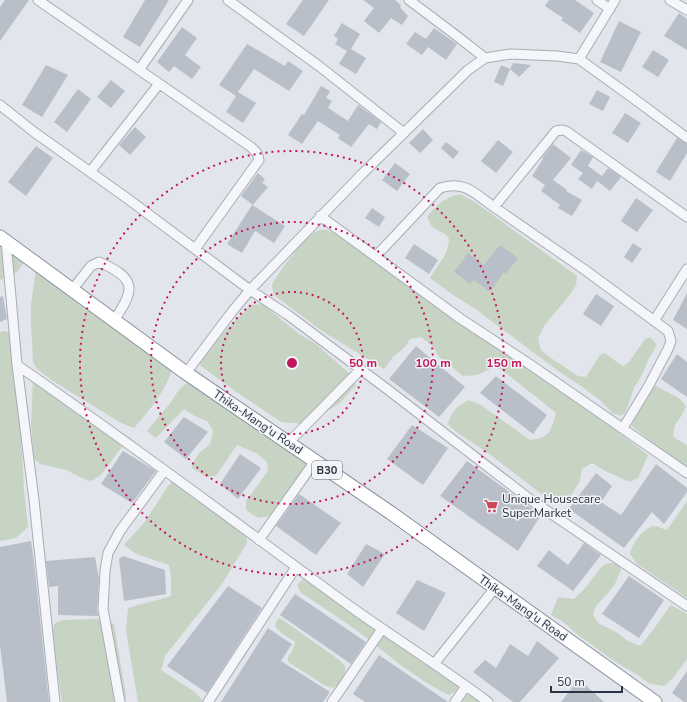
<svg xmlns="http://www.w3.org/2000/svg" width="687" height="702" font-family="'Nunito Sans',sans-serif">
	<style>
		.green { fill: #c8d4c3 }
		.building { fill: #b9bfc8 }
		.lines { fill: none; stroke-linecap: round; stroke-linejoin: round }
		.minor-casing { stroke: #a7acb5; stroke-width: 11 }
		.highway-casing { stroke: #8993a1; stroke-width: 15 }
		.minor { stroke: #f5f6f9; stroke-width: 9 }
		.highway { stroke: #fff; stroke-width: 13 }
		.ring { fill: none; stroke: #c2185b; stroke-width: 2; stroke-dasharray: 2 4 }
		.labels { text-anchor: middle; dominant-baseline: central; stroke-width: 3; stroke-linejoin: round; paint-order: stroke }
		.shield { fill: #f2f4f8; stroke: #666d79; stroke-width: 1 }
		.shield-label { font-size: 11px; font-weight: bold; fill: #2a3343 }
		.street-label { font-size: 12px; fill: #2a3343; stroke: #f2f4f8 }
		.poi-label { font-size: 12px; fill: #2a3343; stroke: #f2f4f8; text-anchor: start }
		.centre { fill: #c2185b; stroke: #f2f4f8; stroke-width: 2 }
		.ring-label { font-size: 12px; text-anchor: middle; font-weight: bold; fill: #c2185b; stroke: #f2f4f8; stroke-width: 3; stroke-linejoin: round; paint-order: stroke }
	</style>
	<rect width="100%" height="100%" fill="#e2e5eb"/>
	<path class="green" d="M455,195H462L475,202L577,276L576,285L569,296L544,326L538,338L541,350L548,356L578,376L586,377L600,355L604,353C611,357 616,362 623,366L629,362L645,339L650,337L657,345L648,360L643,373L634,388L626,411L621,416L612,413L602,402L585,389L557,370L474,308L453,295L430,278C438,263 448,257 449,239L445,234L432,227L427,217C435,206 443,200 455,195Z
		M327,230L343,237L510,349L648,455L638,478L630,482L605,471L592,463L582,469L580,481L571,495L562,500L550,498L540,493L492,456L455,431L448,424C452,410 456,408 468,400L481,405L530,440C550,438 551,431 556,413L502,370L495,367L477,375L463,376L439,357L433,347L421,337L410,339L405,347L393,357L384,369L322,331L274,295C273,292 272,288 272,286C273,278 307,235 315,232C318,230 323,230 327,230Z
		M0,244L16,256L23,263C19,273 10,277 0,280Z
		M36,269L70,294L79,304L86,307L173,368C165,391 150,410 134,428L121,423L53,381L37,369L33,362L31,323V304Z
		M263,304L283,321L299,334L316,344L350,374L356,385L340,403L312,421L304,424L281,422L235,391L197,363L226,330L251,305Z
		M3,331L14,334L21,354L19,366L20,413L24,490L28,527L16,538L0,541V332Z
		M33,379L132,439L121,448L101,475L93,480L88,481L66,470L40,464L34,459L31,425Z
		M186,383H195L304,460L307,470L271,516L258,518L246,510V501L268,471L267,462L258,454L237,445L216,476L206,477L191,467L199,453L210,444L213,431L208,422L195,416L184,409L156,438L147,431L171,402L178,391Z
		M652,384L679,398L686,406L682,415L675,425L673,436L678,440L687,445V469L671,458L632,426L634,418L641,408Z
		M177,478L246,531L247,543L222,584L165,656L161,670L195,692L203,701V702H138L126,631L128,608C142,603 157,601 171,596V577L169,565L136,554L124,545L144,523L168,486Z
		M687,501V598L637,564L630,554C631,545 645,526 654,526C658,526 663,529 667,530Z
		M609,563H618L621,570L614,586L596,606L593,614L598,623L616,632L628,641L640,646C652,633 661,618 671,605L687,614V659L673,678L664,686L650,684L639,676L614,661L577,634L562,621L551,615L558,597L574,599L586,587L602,566Z
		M309,573L315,575L381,625L450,668L459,678L460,685L456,691L449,695C413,678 384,651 352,627C335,615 318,604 301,593L297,585Z
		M280,618L338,659L345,666C347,675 341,685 332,688L324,685L288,662V657L292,651L295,642L281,633L275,626L276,621Z
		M96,619L108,621L114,624L126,696L125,702H62L52,635L54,624L62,620Z
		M477,692L492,702H462L467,695Z"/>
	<path class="building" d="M5,0H29L0,41V7Z
		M145,0H169L140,47L123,37Z
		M303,0H329L304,36L286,24Z
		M363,0H395L401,5L400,7L408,16L402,25L391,18L379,33L364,21L374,8Z
		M549,0H575L594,13L580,33L561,20L563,18L545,6Z
		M679,13L687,19V50L664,36Z
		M619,21L641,32L621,72L600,62Z
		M342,23L360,34L351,49L366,58L356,74L339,64L347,51L335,44L338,39L334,36Z
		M182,27L197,38L185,55L201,67L192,79L174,66L169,72L157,62Z
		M434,28L457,44L446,60L428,47L422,55L406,44L415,32L426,39Z
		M247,44L285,66L288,61L303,71L289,91L254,69L238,92L256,103L243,123L226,112L236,96L219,85Z
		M653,50L669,60L658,77L642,67Z
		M513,63L531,65L519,77L510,69Z
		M46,65L68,75L42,117L22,105Z
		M501,65L510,69L503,86L494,82Z
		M111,80L125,91L111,108L97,97Z
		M321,86L330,91L326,98L332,101L328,108L348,121L358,105L381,122L377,129L369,124L351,147L338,138L340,135L318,121L302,144L288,135L302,114L304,115Z
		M78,89L91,99L67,132L54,122Z
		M597,90L610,97L603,111L589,104Z
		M625,113L641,123L628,143L612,133Z
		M135,127L146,137L130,155L119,145Z
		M423,129L433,140L420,153L409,143Z
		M677,138L687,144V153L670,181L656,172Z
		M498,140L513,152L496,173L481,161Z
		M446,142L459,152L453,159L441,148Z
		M553,144L571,158L553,180L567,190L566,191L582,200L572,216L558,208L560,205L541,191L545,185L532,176L543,159L542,158Z
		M36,146L53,158L26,196L8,182Z
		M581,150L593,157L588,166L602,176L608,168L621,177L610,191L597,181L592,189L578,179L583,173L571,165Z
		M395,163L410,174L397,191L382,180Z
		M258,173L265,179L262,183L268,187L253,205L241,196Z
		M636,198L653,210L637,232L621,221Z
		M252,205L285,226L274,243L255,231L242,253L227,244Z
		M372,208L385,217L379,227L365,218Z
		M633,243L642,249L632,263L624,257Z
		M414,244L438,260L429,274L405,258Z
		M500,245L518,258L506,274L504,272L490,292L474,280L470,284L454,272L468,253L484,265Z
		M687,293V329L673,320Z
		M596,294L614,306L601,326L583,314Z
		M3,296L7,319L0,322V297Z
		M416,346L465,387L439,417L389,379Z
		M677,354L687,362V397L661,379Z
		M496,376L547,415L533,434L480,393Z
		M184,417L208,432L186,459L164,442Z
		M412,425L448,448L423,485L387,459Z
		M123,451L156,471L132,503L101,484Z
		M240,454L261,468L238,499L220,484Z
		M467,461L541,515L518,551L440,496Z
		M656,464L687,488V492L664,524L652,512L624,548L569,509L596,473L612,486L601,502L621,515Z
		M299,494L341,523L316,555L276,526Z
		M31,541L34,562L49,702H7L0,645V547Z
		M584,543L601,555L573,591L537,566L549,550L568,565Z
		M366,544L385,554L363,587L347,574Z
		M123,556L165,570L166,594L124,601L119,559Z
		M95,557L99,579L97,609L98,616L58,615V586L49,587L46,561Z
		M629,576L664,600L639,638L602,614Z
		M417,580L446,593L424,631L396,613Z
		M228,586L262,608L207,693L167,666Z
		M295,594L366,642L351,664L280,615Z
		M268,628L292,644L281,661L330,692L323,702H221Z
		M537,641L559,658L520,702H513L473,672L485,660L496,668L510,644L528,656Z
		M379,655L448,702H365L353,694Z
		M687,671V702H684L672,693Z
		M579,679L604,702H561Z"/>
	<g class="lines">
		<defs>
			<path id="minor" d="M38,0L251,147L257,153L259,160L195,249
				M228,0L319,66L404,133
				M409,0L453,33L485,58
				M597,0L610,9
				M670,0L687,10
				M579,59L615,0
				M139,70L188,0
				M0,105L34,132L128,199L250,290L288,315L387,389L531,500L687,606
				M90,172L159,84
				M494,207L585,270L668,331L671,341L668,349L648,387L623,428
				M320,216L461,319L528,363L687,473
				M6,241L17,365L34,500L55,702
				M376,256L440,188C465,180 475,194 494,207L556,131L562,130L566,131L687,217
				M72,290L91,266L99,262C136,278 136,289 114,320
				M654,321L687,269
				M17,365C130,443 240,526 351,607C396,639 444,669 488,702
				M186,373L231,313L250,290L362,174L468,70L485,58L511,54L557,56L579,59L633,98L687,138
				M288,443L361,369
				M259,540L315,461
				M434,664L495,588
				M120,702L103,609L105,571L108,553L120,531L164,471
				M208,702L296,567
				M332,702L382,629
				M455,702L466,686"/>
			<path id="highway" d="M0,237L186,373L391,513L655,702"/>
		</defs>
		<use href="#minor" class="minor-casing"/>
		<use href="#highway" class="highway-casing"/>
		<use href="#minor" class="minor"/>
		<use href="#highway" class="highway"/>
	</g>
	<g class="ring">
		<circle cx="292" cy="363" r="71"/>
		<circle cx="292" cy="363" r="141"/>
		<circle cx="292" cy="363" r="212"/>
	</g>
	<defs>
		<symbol id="supermarket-bare" viewBox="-9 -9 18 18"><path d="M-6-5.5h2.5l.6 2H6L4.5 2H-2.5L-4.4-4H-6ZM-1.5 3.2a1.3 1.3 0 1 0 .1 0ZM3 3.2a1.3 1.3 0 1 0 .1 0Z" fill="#ce485c" stroke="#f2f4f8" stroke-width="2.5" paint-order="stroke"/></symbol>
	</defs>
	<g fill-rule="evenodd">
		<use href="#supermarket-bare" x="481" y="496" width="20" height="20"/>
	</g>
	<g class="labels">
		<rect class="shield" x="312" y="461" width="30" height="18" rx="3"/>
		<g class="shield-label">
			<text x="327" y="470">B30</text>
		</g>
		<g class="street-label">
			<text transform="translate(258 422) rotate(34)">Thika-Mang'u Road</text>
			<text transform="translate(523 608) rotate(35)">Thika-Mang'u Road</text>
		</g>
		<g class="poi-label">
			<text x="502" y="499">Unique Housecare<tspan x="502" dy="14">SuperMarket</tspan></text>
		</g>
	</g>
	<circle cx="292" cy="363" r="6" class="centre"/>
	<g class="ring-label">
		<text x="363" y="367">50 m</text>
		<text x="433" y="367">100 m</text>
		<text x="504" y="367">150 m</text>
	</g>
	<path d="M551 686v6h71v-6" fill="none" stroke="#2a3343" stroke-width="2"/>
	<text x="557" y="686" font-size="12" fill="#2a3343" stroke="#f2f4f8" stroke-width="3" paint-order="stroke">50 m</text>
</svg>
